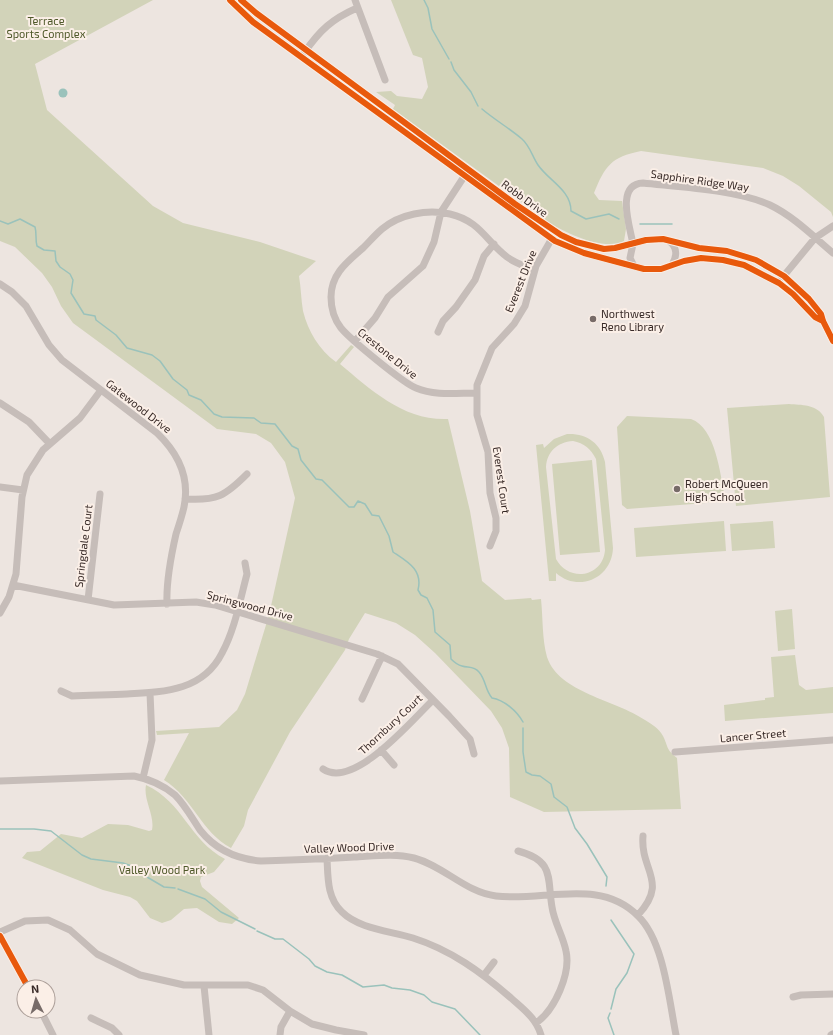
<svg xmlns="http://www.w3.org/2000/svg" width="833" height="1035" font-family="'Exo 2',sans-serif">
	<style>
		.green { fill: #d2d3b9; fill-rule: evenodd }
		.water { fill: #9ac2bb }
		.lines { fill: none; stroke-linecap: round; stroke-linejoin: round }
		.stream { stroke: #9ac2bb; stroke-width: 1.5 }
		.minor { stroke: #c6bdb9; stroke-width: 7 }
		.cycleway-casing { stroke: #fbefe7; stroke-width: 8 }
		.cycleway { stroke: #e8590c; stroke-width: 6 }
		.poi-dot { fill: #776b68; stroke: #fbefe7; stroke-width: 1.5 }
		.labels { text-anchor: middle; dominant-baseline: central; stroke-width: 4; stroke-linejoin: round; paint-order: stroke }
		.park-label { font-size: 11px; fill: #4e5829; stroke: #fbefe7 }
		.street-label { font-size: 11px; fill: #382a27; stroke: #fbefe7 }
		.poi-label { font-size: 11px; fill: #382a27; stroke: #fbefe7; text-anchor: start }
	</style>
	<rect width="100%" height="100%" fill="#ede5e0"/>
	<path class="green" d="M0,0H153L35,64L47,110L153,206L183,223L260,242L316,261L299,276C301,288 301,299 303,311C308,331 319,350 336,362L351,345L354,347L340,364C371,390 404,421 448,419L470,511L482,581L505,600L531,598L532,600L541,599C543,618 542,639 547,657C559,693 616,700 645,720C651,724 659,728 663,736C669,748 665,748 677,758L681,809L544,812L510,797L509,748L502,728L491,711L435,653L415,635L396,623L365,613L349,639L345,650L290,732L248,810L244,826L231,848C201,832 193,798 164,780L189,733L157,735L156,731L219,727L237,710L245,694L269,615L295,498L285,462L271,443L256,434L217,429L73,323L61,306L52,287L42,273L15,247L0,241Z
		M391,0H833V217L831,212L799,186L783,176L763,168L641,151C611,157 605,166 594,193L599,200L622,201L626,229L624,241C604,251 568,234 550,223L393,109L395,105L376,92L391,91L397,96L422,99L428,87L422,58L413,55Z
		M789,404C801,405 817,404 824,417L830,497L736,506L727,408Z
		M627,416L691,419C716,428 720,474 725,497L706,503L627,509L622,505L617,427Z
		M567,434C586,433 601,443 605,462L613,548C612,578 579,593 556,573V581H549L536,445L543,444L544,448L554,439ZM573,441C584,443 591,449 596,459L605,550C603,577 569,583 556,559L546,467C547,452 557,442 573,441Z
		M592,460L600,552L560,555L552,464Z
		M724,521L726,551L636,557L634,528Z
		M773,521L775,548L732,551L730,524Z
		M792,609L795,649L778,651L775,611Z
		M795,655L799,685L806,690L833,687V713L725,721L724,705L765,700V698L774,697L771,657Z
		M146,785C184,803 189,840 225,859L214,872L201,877L200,881L202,887L239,918L232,924L219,922L197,908L184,909L171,920L162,923L150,918L137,901L130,897L103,890L22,858L27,852L40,851L61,834L82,838L108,824L128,825L149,831L152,830C155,815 143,800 146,785Z"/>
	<path class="water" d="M58.5 93a4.5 4.5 0 1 1 9 0a4.5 4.5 0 1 1-9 0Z"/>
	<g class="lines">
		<path class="stream" d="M424,0L428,8L432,29L449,59
			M451,62L454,70L471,92L478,106
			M482,109C495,120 509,128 522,139C530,146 532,156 538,165C549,181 571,190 571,211L586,219L609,214L619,219
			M0,221L8,224L20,219L35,227C37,234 35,239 37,246L44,250L55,251L56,261L60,267L70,274L73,280L71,293L84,314L95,316L96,320L116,335L127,348L152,355L160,361L173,379L187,390L189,395L201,400L214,414L222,417L254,418L261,423L275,424L292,446L298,449L301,460L316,479L322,480L349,507H354L358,501L365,504L372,515L379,516L389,536L393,552C408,562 423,570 418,590L421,595L427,598L433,610L435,632L450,645L451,659C454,662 458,665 462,666C468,668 474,666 479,672C486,680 485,690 492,698C504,700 517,711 523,722
			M640,224H672
			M523,728V752L526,772L532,775L540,776L551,784L554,797L567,807L575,828L587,844L607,877L606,886
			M0,829H34L51,831L82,855L91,859L123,863L137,868L147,877L164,887L175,888
			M178,889L205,899L221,912L255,929
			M257,931L275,939H283L309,959L315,966L327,972L342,975L363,987L384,985L392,988L410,990L424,995L432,1002L455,1009L480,1035
			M611,1009L616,989L627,973L634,954L611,920
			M610,1013L608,1018L614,1035"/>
		<path class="minor" d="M230,0L253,22L555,241L584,253L644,269H661L684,261L701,258L723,260L744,265L779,283L793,294L815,317L823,321
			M241,0L256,13L515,204L561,235L576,242L604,249L615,248L646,240L663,239L699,248L727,251L756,260L784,276L809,299L821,314L823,321L833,341
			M355,0L385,80
			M304,53C320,30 332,19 357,8
			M669,241C678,248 677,256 672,265
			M633,244C630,227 615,184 643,183C680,187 738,190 770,205C793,216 813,236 833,253
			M633,244L630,258L634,266
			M782,278L815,238L833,226
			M0,284L12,292L26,306L49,345L62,360L157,433C178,453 190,478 184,507C182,516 179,525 176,534C171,556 166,581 167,604
			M438,332L443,321L456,307L475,280L484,256L494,244
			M355,341L375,318L388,297L423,266L434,242L441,212L467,172
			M476,393C456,393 435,396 416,388C403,383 350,339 341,328C334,319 331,308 331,297C331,274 347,262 363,248C369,242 375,235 382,229C400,214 427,209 450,214C480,221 486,241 507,257C515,263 525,266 534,270
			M0,403L29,422L50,444
			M0,487L23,490
			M185,499C217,501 225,496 247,474
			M490,546L496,531V518L490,493L488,452L477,415V385L492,348L514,324L525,306L536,266L551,240
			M13,585L114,605L196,602L215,605L377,654L398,664L449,716L470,739L474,754
			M88,600L100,494
			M0,613L9,597L16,574L22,497L27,475L43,450L80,418L101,390
			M61,691L72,696C90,695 109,695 127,694C164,692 203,691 222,653C235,629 240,600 247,574L245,563
			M362,699L382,656
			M381,750L394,765
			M675,752L833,740
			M323,769C354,790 412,720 433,700
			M143,778L152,740L150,693
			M0,781L134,776C149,779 163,785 175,795C185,805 192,818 200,830C215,849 236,859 261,861C292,860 323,859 354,857C374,856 395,853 414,858C444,866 465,892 496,896C543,902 600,877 638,916C664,941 669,1000 676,1035
			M518,851C555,861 547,878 552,907C554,922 563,936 566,951C571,973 555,1010 536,1023
			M327,858C328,878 327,898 342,912C359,929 391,931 413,938C451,950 481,972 511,998C523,1009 536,1018 541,1035
			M638,915C669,881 640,871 643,836
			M0,932L25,921L48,920L70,930L97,954L140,975L184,985H248L263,990L290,1011L312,1024L336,1030L364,1035
			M0,936L28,987
			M484,975L494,962
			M204,986L209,1035
			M793,997L801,995L833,994
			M41,1011L53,1035
			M91,1018L112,1028L119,1035
			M280,1035L281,1027L290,1011
			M831,1035L833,1034"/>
		<defs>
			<path id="cycleway" d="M230,0L253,22L555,241L584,253L644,269H661L684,261L701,258L723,260L744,265L779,283L793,294L815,317L823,321
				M241,0L256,13L515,204L561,235L576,242L604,249L615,248L646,240L663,239L699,248L727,251L756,260L784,276L809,299L821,314L823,321L833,341
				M0,936L28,987"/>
		</defs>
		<use href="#cycleway" class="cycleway-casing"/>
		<use href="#cycleway" class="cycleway"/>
	</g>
	<g class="poi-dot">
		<circle cx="593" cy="319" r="4"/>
		<circle cx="677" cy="489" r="4"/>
	</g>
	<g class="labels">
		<g class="park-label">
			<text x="46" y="20">Terrace<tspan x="46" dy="13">Sports Complex</tspan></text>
			<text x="162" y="869">Valley Wood Park</text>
		</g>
		<g class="street-label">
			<text transform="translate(700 180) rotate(8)">Sapphire Ridge Way</text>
			<text transform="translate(525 198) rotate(36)">Robb Drive</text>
			<text transform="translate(520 281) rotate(-68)">Everest Drive</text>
			<text transform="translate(388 353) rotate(39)">Crestone Drive</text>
			<text transform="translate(139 406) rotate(38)">Gatewood Drive</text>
			<text transform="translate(502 480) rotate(82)">Everest Court</text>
			<text transform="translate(83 546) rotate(-83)">Springdale Court</text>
			<text transform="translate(250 605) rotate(15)">Springwood Drive</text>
			<text transform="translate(390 724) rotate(-43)">Thornbury Court</text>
			<text transform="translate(753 735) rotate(-5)">Lancer Street</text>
			<text transform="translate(349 847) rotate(-2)">Valley Wood Drive</text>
		</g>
		<g class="poi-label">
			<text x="601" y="313">Northwest<tspan x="601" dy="13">Reno Library</tspan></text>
			<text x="685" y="483">Robert McQueen<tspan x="685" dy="13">High School</tspan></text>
		</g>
	</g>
	<g transform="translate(36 999) rotate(355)"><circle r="19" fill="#fbefe7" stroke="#ada09a"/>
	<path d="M0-3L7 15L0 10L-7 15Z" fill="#776b68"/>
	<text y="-6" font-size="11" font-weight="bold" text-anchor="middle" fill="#382a27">N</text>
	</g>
</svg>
